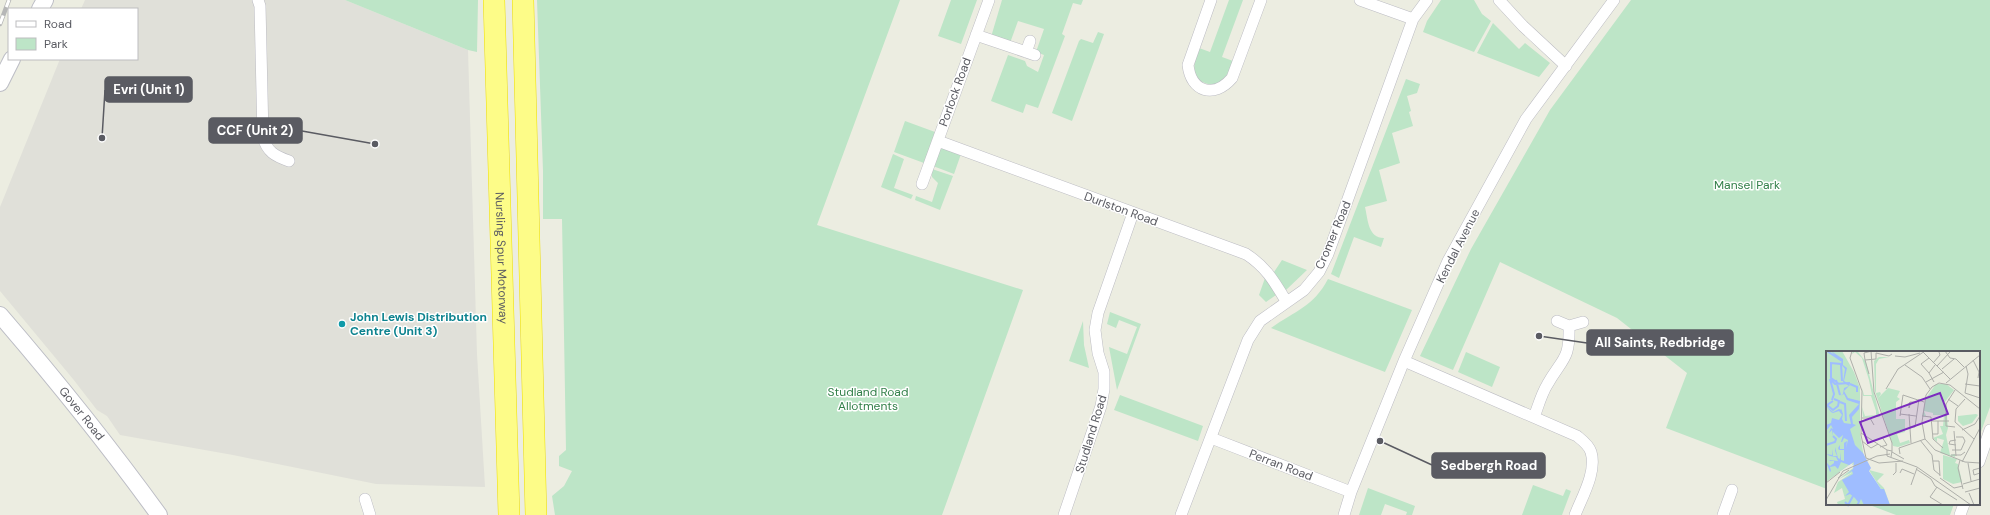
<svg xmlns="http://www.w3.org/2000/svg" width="1990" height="515" font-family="'DM Sans',sans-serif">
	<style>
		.industrial { fill: #e0e0d9 }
		.green { fill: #bde5c7 }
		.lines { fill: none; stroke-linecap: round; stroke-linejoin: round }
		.street-casing { stroke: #bcbcc3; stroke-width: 12 }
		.secondary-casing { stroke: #bcbdc5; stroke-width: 18 }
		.highway-casing { stroke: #eede00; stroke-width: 22 }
		.street { stroke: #fff; stroke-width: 11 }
		.secondary { stroke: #fff; stroke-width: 16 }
		.highway { stroke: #fdfc88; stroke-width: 21 }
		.rail-casing { stroke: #b6b7b7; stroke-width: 4.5 }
		.rail { stroke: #fff; stroke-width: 3; stroke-dasharray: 9; stroke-linecap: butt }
		.culture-dot { fill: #0f9aa8; stroke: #fff; stroke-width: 1.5 }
		.labels { text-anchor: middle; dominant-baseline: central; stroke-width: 3; stroke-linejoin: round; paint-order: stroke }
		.street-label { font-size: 12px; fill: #5a5b62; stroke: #fff }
		.park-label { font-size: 12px; fill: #33804a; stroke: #fff }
		.culture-label { font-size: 12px; font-weight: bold; fill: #0d838f; stroke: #fff; text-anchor: start }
		.inset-river { fill: none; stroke: #9fbdff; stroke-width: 2 }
		.inset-road { fill: none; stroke: #aeafaa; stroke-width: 1 }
		.view { fill: #7b2cbf; fill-opacity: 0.15; stroke: #7b2cbf; stroke-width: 2 }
		.inset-edge { fill: none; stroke: #5a5b62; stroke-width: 2 }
		.leader { fill: none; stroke: #5a5b62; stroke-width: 1.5 }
		.callout-dot { fill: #5a5b62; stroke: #fff; stroke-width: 1.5 }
		.callout { fill: #5a5b62; stroke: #5a5b62; stroke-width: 1.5 }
		.callout-label { font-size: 13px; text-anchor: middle; font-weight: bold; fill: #fff }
	</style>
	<rect width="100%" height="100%" fill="#ecede1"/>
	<path class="industrial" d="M85,0H345L468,50L477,354L485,487L376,484L233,455L120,435L107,416L97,410L73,379L0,291V207L60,59H137V9H81Z"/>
	<path class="green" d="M345,0H478L477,52L468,50Z
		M537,0H900L817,225L1023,290L942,515H555L552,496L564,486L572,471L559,466V456L566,450L562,219H543V171Z
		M951,0H977L961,44L938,36Z
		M1002,0H1083L1081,5L1073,3L1062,34L1065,36L1038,108L1026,104L1023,113L991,101L1008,55L1025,61L1027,66L1038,72L1044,55L1036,52L1044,29L1018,21L1010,43L991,37Z
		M1229,0H1243L1222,57L1233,61L1227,76L1216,85C1191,84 1191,68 1199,48L1210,52Z
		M1441,0H1474L1482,14L1491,21L1474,52L1423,32L1427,21Z
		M1631,0H1990V407L1979,437V352H1827V489L1666,428L1687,373L1617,318L1500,262L1453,370L1420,356L1471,249L1550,110Z
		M1493,23L1519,49L1525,43L1550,63L1539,77L1477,53Z
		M1098,32L1104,34L1072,121L1052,113L1079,41L1081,39L1093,43Z
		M1406,79L1420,84L1417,93L1407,96L1411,111L1409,112L1413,126L1392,133L1400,163L1379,170L1387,201L1365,207C1368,220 1368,238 1384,238L1381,247L1354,237L1339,278L1331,274Z
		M905,121L935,132L924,163L894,152Z
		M942,148L961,154L954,174L933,166L940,150Z
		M893,154L904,159L894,188L913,195L911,199L881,187Z
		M932,169L953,176L940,210L915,200L916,196L932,202L938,183L932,177Z
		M1282,260L1307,270L1286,290L1283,289L1274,272Z
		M1265,278L1274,289L1276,295L1266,302L1259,295Z
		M1328,279L1412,310L1385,372L1271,328C1295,311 1314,306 1328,279Z
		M1110,312L1141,324L1117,390L1109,347L1127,354L1137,327L1119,320L1116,328L1107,324Z
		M1083,321L1084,345L1089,368L1069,361Z
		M1466,352L1500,367L1492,387L1458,372Z
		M1120,395L1203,426L1198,441L1114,410Z
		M1533,485L1563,496L1566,489L1571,491L1562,515H1522Z
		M1368,488L1415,506L1412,515H1406L1407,512L1385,504L1381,515H1359Z
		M1867,504H1954L1950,515H1896Z"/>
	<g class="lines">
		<defs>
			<path id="street" d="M258,0L260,6L263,137C267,152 275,156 289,161
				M1211,0L1188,65C1191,92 1214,99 1232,78L1261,0
				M1360,0L1413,19
				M1499,0L1523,26L1566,66
				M976,35L1035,55
				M1026,52L1030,41
				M938,141L1246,254C1266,267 1274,281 1286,301
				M922,184L989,0
				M1557,321L1569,326
				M1404,361L1577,436C1582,440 1589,445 1591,452C1597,472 1582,497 1575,515
				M1534,417C1538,407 1541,395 1547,385C1562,358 1570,361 1569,326L1583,322
				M1211,438L1351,492
				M1979,462L1990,430
				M365,499L370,515
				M1064,515L1101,406L1104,389V372L1098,353L1095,330L1098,313L1133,213
				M1181,515L1248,340L1260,321L1304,290L1319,272L1328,254L1413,19L1427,0
				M1344,515L1351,492L1404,361L1448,261L1526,119L1614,0
				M1723,515L1732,490
				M1960,515L1964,504"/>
			<g id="secondary">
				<path d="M40,9L45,0"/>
				<path d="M0,83L12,59"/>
				<path id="s1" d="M0,315C56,380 109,446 159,515"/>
			</g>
			<g id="highway">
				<path id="s2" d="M494,0L509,515"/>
				<path d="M523,0L536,515"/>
			</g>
		</defs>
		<use href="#street" class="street-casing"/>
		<use href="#secondary" class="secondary-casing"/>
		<use href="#highway" class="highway-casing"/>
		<use href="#street" class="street"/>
		<use href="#secondary" class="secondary"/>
		<use href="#highway" class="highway"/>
		<defs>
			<path id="rail" d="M0,24L9,0"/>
		</defs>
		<use href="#rail" class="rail-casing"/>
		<use href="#rail" class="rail"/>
	</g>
	<circle class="culture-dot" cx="342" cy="324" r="4"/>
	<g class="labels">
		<g class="street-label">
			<text transform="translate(955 92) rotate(-70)">Porlock Road</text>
			<text transform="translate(1121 209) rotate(20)">Durlston Road</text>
			<text transform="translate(1333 235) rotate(-67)">Cromer Road</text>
			<text transform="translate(1458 246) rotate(-63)">Kendal Avenue</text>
			<text stroke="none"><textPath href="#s2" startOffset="258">Nursling Spur Motorway</textPath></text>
			<text stroke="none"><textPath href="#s1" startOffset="128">Gover Road</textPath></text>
			<text transform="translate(1091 434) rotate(-73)">Studland Road</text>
			<text transform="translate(1281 465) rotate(21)">Perran Road</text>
		</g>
		<g class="park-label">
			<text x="1747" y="185">Mansel Park</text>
			<text x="868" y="392">Studland Road<tspan x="868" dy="14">Allotments</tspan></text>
		</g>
		<g class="culture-label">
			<text x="350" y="317">John Lewis Distribution<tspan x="350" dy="14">Centre (Unit 3)</tspan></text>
		</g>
	</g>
	<g transform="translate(1826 351)">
		<rect width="154" height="154" fill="#ecede1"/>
		<path d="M0,0H16L28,21L34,37V82L38,107L31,109L36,111L26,114L27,111L0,131ZM27,0L32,1L40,11L54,66H37L36,56L39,65L50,64V60L45,45H37L36,37L38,44H46L43,29L36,7L29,1L26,3ZM53,6H63L53,8L50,13V42L54,41L55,43L52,47L62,37L74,40L71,46L74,48L70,51V68H79V81L71,83L74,92L83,89L84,92L72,96L67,95L49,40L48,10ZM110,33H120L128,39L118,52L120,53L122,77L120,84L124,104L129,103V106L114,102L118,89L111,87V91L107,87L117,83L114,75H117L118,64H107V62L98,60L100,65H96L100,47ZM150,63L152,64L146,72L137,75L132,70V65ZM117,104L131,108L129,112L132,113L136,131L127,133L117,128ZM27,117L54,154H12L11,151L19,148L16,137L8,142L12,131L27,121L13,128ZM43,119L58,123L51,130L58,137L64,154H60L55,138Z" fill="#bde5c7"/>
		<path d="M5,0L17,8V14L21,17L18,30L24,34L18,40L22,47L34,50L33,58L26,66L27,73L30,74L31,82L30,74L24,78L29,94L37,102L45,117L43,120L55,138H58L64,154H38L35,148L33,153L30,154L32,151L29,147L24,143L19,145L23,141L16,129L27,123L26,120L21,123L27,118L28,111L3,127L23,114L15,111L12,118L9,115L4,116L5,120L4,121L0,111L4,115L8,112V110H4L3,109L12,110L10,106L4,105L0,103L6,104V98L7,105H11L9,100V96L12,107L14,108V101L15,109L18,110V99H13L12,97L14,94V98H18V92L21,90L20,97L22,89L18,87L16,91H15L17,84L13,87L7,81V85L6,79L3,82L5,77L7,78L5,74L0,80V74L5,72L6,67L13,69L16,64L13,60L7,62L5,61L0,55L7,61L13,58L16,59L15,57L17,63L16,68L18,72L25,73L23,64L33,53L21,49L18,43L14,45L17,43L18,37L23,35L17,31L19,18L15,13L16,9H13Z" fill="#9fbdff"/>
		<path class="inset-river" d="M1,0L16,10M4,28L8,43L6,49M5,29L9,33L24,32M10,29L14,44M12,32L5,27V12L15,13L16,30M24,33L31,36V41M7,50L1,54L7,59L12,55L13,50L8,48M14,51L19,53L20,70M0,94L9,91L10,88L7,85M19,151L22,154L27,145"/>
		<path class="inset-road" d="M26,0L24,7L36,40L35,84L40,107L53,112L77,110M45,0L48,41L66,92V100M46,0L38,2L39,9L50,8V2M119,0L124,7L130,8L138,16M97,1L124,28M50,2L63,5L66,3M69,5L79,6L94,2M103,7L95,13L103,22M39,9L43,23M147,9L153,21L152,27M107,12L114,4L113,1M79,14L96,26L104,38M111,15L124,1M116,18L128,8M100,31L118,21M108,31L103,22L109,14M120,32L154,4M139,33L154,35M60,38L72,18L99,0M139,42L142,23L140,15M139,42L154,47M122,48L132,55M139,48L130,58L129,71L148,88M85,51L83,57V52L84,51H91M154,58L124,34L113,32L106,36L100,44L96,71L99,88L109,99L139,111L154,112M74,63L90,65M83,63L85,92M74,65L77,44L98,51M96,65L105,66L107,88L117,97M36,67H44L48,74M105,70H123M84,76H89L93,48M129,76L120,75V53L129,39M136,79L149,73L154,65M128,80L130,105M35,82L61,99M107,83H112V70M94,89L106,104L108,119L114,124M130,89L124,90L123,93L130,94M36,90L45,97L52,93M54,96L61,94L56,86M126,99H135L139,90L137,86H130M66,101L78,108M74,103L73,97L99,88M125,104H135L139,101M65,106L66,100L61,99V105L91,116L145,154M134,109L132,117L137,138M107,110H113L114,125M136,111L154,77M142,112L145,130M154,117L147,119L148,124L154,122M90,118L105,128L109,135L131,149M74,122L76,118L88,123M67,124L70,121V112M12,127L23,119M114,127L128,137L137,135M0,132L14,121M137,133L154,128M85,134L91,117M111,136L104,146L117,154M139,141L154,137M143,142L148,154M0,149L17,120L51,105L64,103"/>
		<path class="view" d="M114,42L122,63L42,92L34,71Z"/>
		<rect width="154" height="154" class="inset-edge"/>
	</g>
	<path class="leader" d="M102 138L105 90M375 144L302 131M1539 336L1587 343M1380 441L1432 465"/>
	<g class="callout-dot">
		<circle cx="102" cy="138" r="4"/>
		<circle cx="375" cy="144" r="4"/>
		<circle cx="1539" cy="336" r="4"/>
		<circle cx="1380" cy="441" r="4"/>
	</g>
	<g class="callout">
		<rect x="105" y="77" width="87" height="25" rx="4"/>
		<rect x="209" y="118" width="93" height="25" rx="4"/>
		<rect x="1587" y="330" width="146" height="25" rx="4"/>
		<rect x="1432" y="453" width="113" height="25" rx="4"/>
	</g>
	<g class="callout-label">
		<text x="149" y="94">Evri (Unit 1)</text>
		<text x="255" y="135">CCF (Unit 2)</text>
		<text x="1660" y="347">All Saints, Redbridge</text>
		<text x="1489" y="470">Sedbergh Road</text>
	</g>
	<rect x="8" y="8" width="130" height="52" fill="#ffffff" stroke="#bdbdc0"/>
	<rect x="16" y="21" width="20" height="6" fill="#ffffff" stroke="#bdbdc0"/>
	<text x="44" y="28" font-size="12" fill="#5a5b62">Road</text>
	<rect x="16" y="38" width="20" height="12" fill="#bde5c7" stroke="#bdbdc0"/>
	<text x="44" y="48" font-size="12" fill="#5a5b62">Park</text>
</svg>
